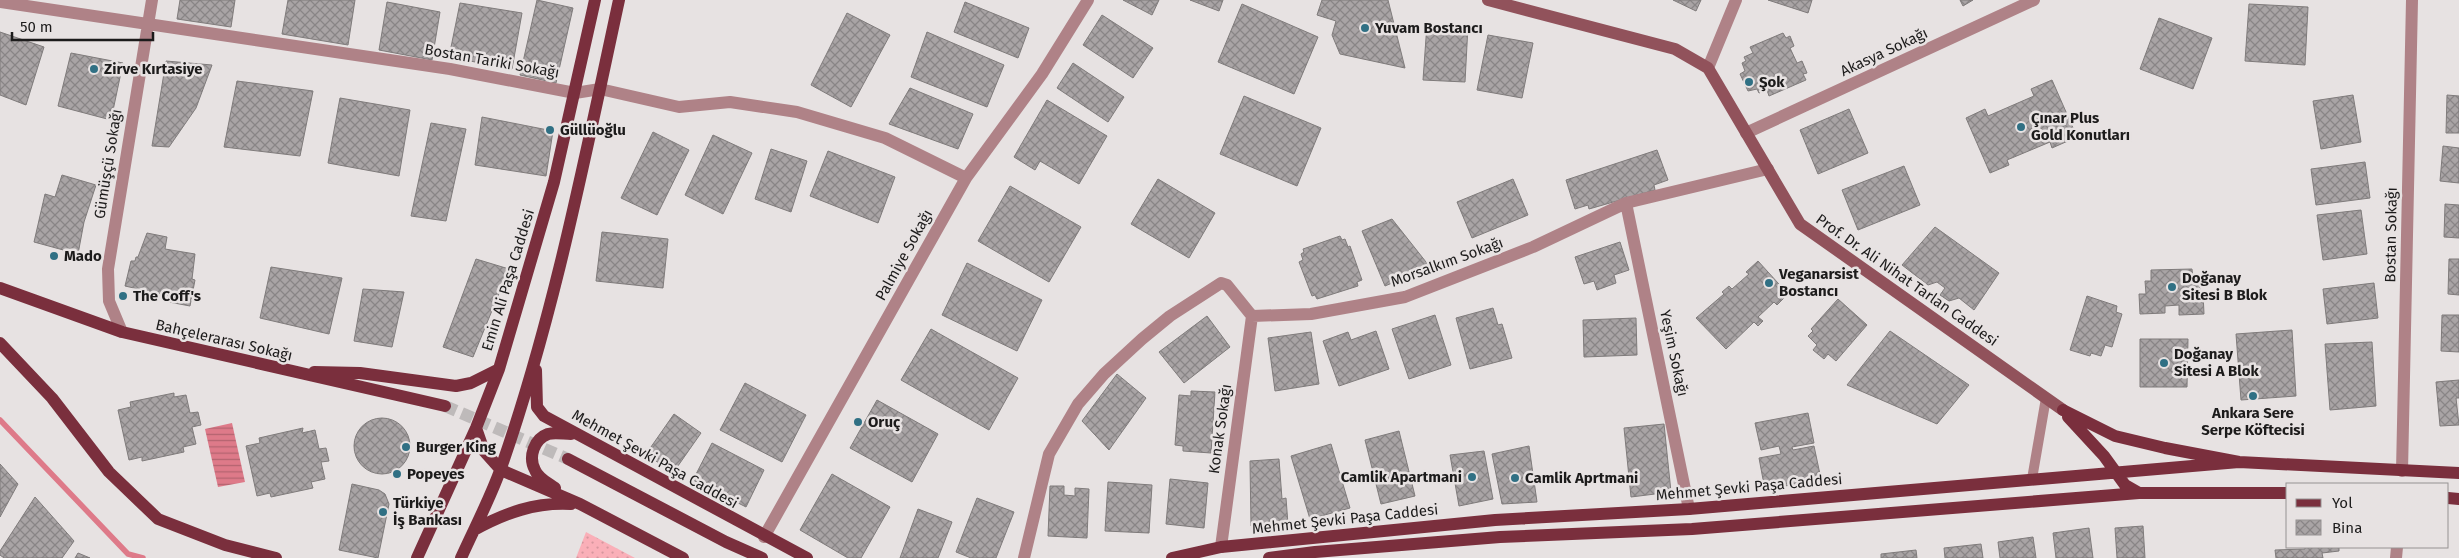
<svg xmlns="http://www.w3.org/2000/svg" width="2459" height="558" font-family="'Fira Sans',sans-serif">
	<style>
		.park { fill: url(#park-dots) }
		.water { fill: url(#water-rules) }
		.lines { fill: none; stroke-linecap: round; stroke-linejoin: round }
		.stream { stroke: #de7a89; stroke-width: 5.5 }
		.building { fill: url(#building-cross-hatch); stroke: #7f7b7b }
		.primary-tunnel { stroke: #bebaba; stroke-width: 12; stroke-dasharray: 12 6; stroke-linecap: butt }
		.lane { stroke: #af8287; stroke-width: 10 }
		.street { stroke: #af8287; stroke-width: 12 }
		.secondary { stroke: #91525b; stroke-width: 12 }
		.primary { stroke: #7a2f3d; stroke-width: 12 }
		.poi-dot { fill: #307084; stroke: #e7e2e2; stroke-width: 2 }
		.labels { text-anchor: middle; dominant-baseline: central; stroke-width: 5; stroke-linejoin: round; paint-order: stroke }
		.poi-label { font-size: 15px; font-weight: bold; fill: #1c1b1b; stroke: #e7e2e2; text-anchor: start }
		.street-label { font-size: 15px; fill: #1c1b1b; stroke: #e7e2e2 }
	</style>
	<defs>
		<pattern id="park-dots" width="8" height="8" patternUnits="userSpaceOnUse" patternTransform="scale(1.25)"><rect width="8" height="8" fill="#faafb8"/><path d="M2 2h.1M6 6h.1" fill="none" stroke="#d6969e" stroke-width="1.8" stroke-linecap="round"/></pattern>
		<pattern id="water-rules" width="6" height="5" patternUnits="userSpaceOnUse" patternTransform="scale(1.25)"><rect width="6" height="5" fill="#de7a89"/><path d="M0 2.5h6" fill="none" stroke="#b3636f"/></pattern>
		<pattern id="building-cross-hatch" width="8" height="8" patternUnits="userSpaceOnUse" patternTransform="scale(1.25)"><rect width="8" height="8" fill="#a9a4a5"/><path d="M0 0l8 8M0 8l8-8" fill="none" stroke="#898586"/></pattern>
	</defs>
	<rect width="100%" height="100%" fill="#e7e2e2"/>
	<path class="park" d="M586,532L635,558H576Z"/>
	<path class="water" d="M232,423L245,482L218,487L205,429Z"/>
	<g class="lines">
		<path class="stream" d="M0,420L128,554L143,558"/>
	</g>
	<path class="building" d="M180,0H235L231,27L177,19Z
		M288,0H355L348,45L282,34Z
		M537,0L573,8L556,83L520,75Z
		M1123,0H1159L1152,15Z
		M1190,0H1223L1219,11Z
		M1322,0H1388L1405,68L1340,54L1332,35L1336,21L1317,15Z
		M1673,0H1701L1696,11Z
		M1768,0H1812L1808,13Z
		M1960,0H1973L1963,6Z
		M387,2L440,12L432,60L379,50Z
		M965,2L1029,28L1018,58L954,32Z
		M460,3L522,13L512,69L449,57Z
		M1242,4L1318,37L1294,94L1218,62Z
		M2249,4L2308,7L2305,65L2245,61Z
		M847,13L890,35L851,107L811,85Z
		M1102,15L1153,48L1133,78L1083,45Z
		M2159,18L2212,38L2193,89L2140,69Z
		M1427,24L1468,26L1465,82L1423,80Z
		M0,32L44,47L26,105L0,95Z
		M927,32L1004,65L987,107L911,77Z
		M1783,33L1786,38L1790,36L1794,46L1790,48L1797,63L1802,61L1807,73L1803,74L1806,80L1769,96L1767,90L1759,93L1757,89L1748,91L1740,74L1745,71L1742,63L1746,61L1744,57L1753,53L1750,47Z
		M1488,35L1533,43L1522,98L1477,90Z
		M71,53L123,63L111,120L58,106Z
		M166,61L212,65L196,108L169,147L152,146Z
		M1073,63L1124,97L1108,122L1057,88Z
		M2052,80L2077,137L2052,148L2050,142L2007,160L2009,165L1990,173L1966,118L1985,109L1988,116L2034,96L2031,89Z
		M237,81L313,91L300,156L224,147Z
		M910,88L973,114L958,149L889,124Z
		M2353,95L2361,142L2321,149L2313,101Z
		M2447,95L2459,96V133H2446Z
		M1244,96L1321,128L1297,186L1220,154Z
		M340,98L410,110L399,176L328,163Z
		M1047,100L1107,136L1079,184L1040,161L1035,170L1014,157Z
		M1849,109L1868,153L1818,174L1800,130Z
		M482,117L553,131L546,176L475,165Z
		M431,123L466,129L446,221L411,216Z
		M653,132L689,150L657,215L621,198Z
		M713,135L752,153L723,214L685,195Z
		M2443,146L2459,148V183L2440,181Z
		M771,149L807,161L791,212L755,199Z
		M1657,150L1668,180L1654,185L1655,190L1589,209L1588,205L1575,209L1566,180Z
		M828,151L895,177L878,223L810,196Z
		M2365,162L2370,198L2316,205L2311,169Z
		M1904,166L1920,205L1858,230L1842,190Z
		M62,175L96,185L84,222L78,254L34,242L45,194L55,197Z
		M1158,179L1215,213L1189,258L1131,224Z
		M1513,179L1528,215L1472,238L1457,202Z
		M1010,186L1081,227L1049,282L978,241Z
		M2445,204L2459,205V238L2444,237Z
		M2361,210L2367,254L2323,260L2317,215Z
		M1392,219L1430,267L1385,286L1362,231Z
		M1935,227L1999,273L1974,310L1959,298L1949,301L1940,295L1945,288L1937,282L1928,285L1902,265Z
		M602,232L668,239L663,288L596,281Z
		M147,233L167,237L165,249L195,254L192,279L195,280L190,306L169,302V296L125,286L131,261H135L136,257H138Z
		M1340,236L1342,240L1345,239L1348,247L1350,246L1362,280L1357,282L1358,286L1317,299L1315,295L1312,296L1299,262L1303,260L1301,254L1304,252L1303,249Z
		M1620,242L1629,270L1614,275L1616,283L1597,290L1594,281L1584,284L1575,257Z
		M476,259L509,269L473,357L443,347Z
		M2449,259H2459V295L2448,294Z
		M1758,261L1788,294L1777,305L1774,302L1758,317L1763,321L1758,326L1754,322L1726,349L1696,318L1724,294L1722,292L1729,286L1732,289L1749,274L1746,272Z
		M967,263L1042,300L1017,351L942,315Z
		M271,267L342,278L329,334L260,318Z
		M2192,269L2193,279L2199,278L2200,293H2203L2204,314L2179,315V305L2165,306V313L2140,314L2139,294H2146L2145,281H2151V270Z
		M2374,283L2378,318L2327,324L2323,289Z
		M363,289L404,292L392,347L354,341Z
		M2087,296L2117,306L2116,312L2122,314L2112,347L2105,345L2101,356L2091,353L2090,356L2070,350Z
		M1838,299L1867,325L1836,361L1828,354L1824,359L1813,350L1817,345L1808,336L1813,331L1811,329Z
		M1493,308L1498,325L1502,324L1512,358L1470,369L1456,318Z
		M1435,315L1451,365L1409,379L1392,329Z
		M2442,315H2459V352L2441,351Z
		M1207,316L1230,347L1184,383L1159,352Z
		M1636,318L1637,355L1584,357L1583,320Z
		M931,329L1018,378L989,430L901,380Z
		M2292,330L2296,396L2241,400L2236,334Z
		M1376,331L1389,369L1339,386L1323,341L1348,332L1351,340Z
		M1890,331L1969,385L1937,424L1847,385Z
		M1311,332L1319,384L1275,391L1268,338Z
		M2140,339H2188L2187,387H2140Z
		M2372,342L2376,406L2330,410L2325,344Z
		M1117,374L1146,398L1109,450L1082,421Z
		M2459,380V398H2456L2459,425L2440,426L2436,382Z
		M745,383L806,415L782,462L720,430Z
		M1191,391L1215,392L1211,453L1183,451V446L1175,445L1179,395L1191,396Z
		M174,393V397L186,395L190,413L198,412L201,425L192,427L196,444L183,447L184,452L142,461V457L129,460L118,410L131,407L130,402Z
		M877,400L938,434L912,482L850,448Z
		M1808,413L1814,443L1792,447L1793,450L1814,446L1821,479L1765,490L1759,458L1781,454L1779,446L1761,450L1755,423Z
		M674,414L701,433L673,473L646,454Z
		M354 446a28 28 0 1 1 56 0a28 28 0 1 1-56 0Z
		M1664,424L1671,492L1631,497L1624,428Z
		M303,428L302,433L315,430L319,449L326,448L329,461L321,462L325,479L311,482L313,488L271,497L270,493L257,496L246,446L260,443L259,438Z
		M1399,431L1415,496L1381,504L1365,440Z
		M712,443L764,470L746,507L693,480Z
		M1331,444L1350,508L1310,519L1291,456Z
		M1529,446L1537,502L1502,504L1492,454Z
		M1484,451L1493,499L1459,506L1450,455Z
		M1279,459L1282,499L1286,498L1288,524L1251,526L1250,461Z
		M0,464L18,484L0,517Z
		M832,474L890,507L861,558H848L800,530Z
		M1170,479L1208,483L1204,528L1166,524Z
		M1108,482L1152,485L1149,533L1105,531Z
		M352,484L379,490L385,494L389,504L378,558L339,550Z
		M1050,486H1064V495L1075,496V488L1089,489L1087,538L1048,536Z
		M35,497L74,541L62,558H4L0,555V551Z
		M977,498L1014,512L996,558H971L956,552Z
		M918,509L952,522L938,558H900Z
		M2143,526L2145,558H2117L2115,528Z
		M2089,528L2093,558H2056L2053,533Z
		M2033,537L2036,558H2000L1998,542Z
		M1981,544L1983,558H1945L1944,548Z
		M2305,547H2339V551L2322,553L2323,558H2276L2275,550L2305,549Z
		M1916,550L1917,558H1881V554Z
		M78,553L90,558H75Z"/>
	<g class="lines">
		<path class="primary-tunnel" d="M445,406L568,459"/>
		<path class="lane" d="M2032,479L2046,398"/>
		<path class="street" d="M0,2L450,69L575,93L600,89L679,107L730,102L797,112L885,138L966,178
			M1708,68L1736,0
			M1746,133L2034,0
			M1626,203L1689,509
			M1252,316L1311,314L1405,297L1533,247L1626,203L1768,169
			M122,332L109,301L108,269L152,0
			M2402,471L2412,0
			M764,537L966,178L1042,74L1088,0
			M1221,547L1252,316
			M1024,558L1049,454L1078,404L1104,374L1142,339L1170,316L1221,283L1227,285L1252,316
			M2396,558L2397,547"/>
		<path class="secondary" d="M1488,0L1675,49L1708,68L1800,224L2063,410"/>
		<path class="primary" d="M0,288L122,332L445,406
			M0,343L52,398L109,472L158,519L225,545L276,558
			M536,370L537,407L544,416L807,558
			M314,372L360,373L456,386L471,383L499,369
			M2063,410L2115,436L2165,448L2239,462L2459,473
			M2068,417L2104,456L2125,485L2139,493
			M476,428L484,451L501,470L580,504L683,558
			M568,459L726,542L762,558
			M555,488C548,483 538,478 535,470C528,457 534,439 548,434C555,432 564,434 571,434
			M2448,498L2459,499
			M474,530C505,513 535,502 571,504
			M417,558L476,428L499,369L554,182L595,0
			M461,558C474,529 490,499 501,468C554,316 585,157 619,0
			M1172,558L1221,547L1495,520L1689,509L2239,462
			M1269,558L1315,552L1500,537L1692,529L2139,493H2288"/>
	</g>
	<g class="poi-dot">
		<circle cx="1365" cy="28" r="5"/>
		<circle cx="94" cy="69" r="5"/>
		<circle cx="1749" cy="82" r="5"/>
		<circle cx="2021" cy="127" r="5"/>
		<circle cx="550" cy="130" r="5"/>
		<circle cx="54" cy="256" r="5"/>
		<circle cx="1769" cy="283" r="5"/>
		<circle cx="2172" cy="287" r="5"/>
		<circle cx="123" cy="296" r="5"/>
		<circle cx="2164" cy="363" r="5"/>
		<circle cx="2253" cy="396" r="5"/>
		<circle cx="858" cy="422" r="5"/>
		<circle cx="406" cy="447" r="5"/>
		<circle cx="397" cy="474" r="5"/>
		<circle cx="1472" cy="477" r="5"/>
		<circle cx="1515" cy="478" r="5"/>
		<circle cx="383" cy="512" r="5"/>
	</g>
	<g class="labels">
		<g class="poi-label">
			<text x="1375" y="28">Yuvam Bostancı</text>
			<text x="104" y="69">Zirve Kırtasiye</text>
			<text x="1759" y="82">Şok</text>
			<text x="2031" y="118">Çınar Plus<tspan x="2031" dy="17">Gold Konutları</tspan></text>
			<text x="560" y="130">Güllüoğlu</text>
			<text x="64" y="256">Mado</text>
			<text x="1779" y="274">Veganarsist<tspan x="1779" dy="17">Bostancı</tspan></text>
			<text x="2182" y="278">Doğanay<tspan x="2182" dy="17">Sitesi B Blok</tspan></text>
			<text x="133" y="296">The Coff's</text>
			<text x="2174" y="354">Doğanay<tspan x="2174" dy="17">Sitesi A Blok</tspan></text>
			<text x="2253" y="413" text-anchor="middle">Ankara Sere<tspan x="2253" dy="17">Serpe Köftecisi</tspan></text>
			<text x="868" y="422">Oruç</text>
			<text x="416" y="447">Burger King</text>
			<text x="407" y="474">Popeyes</text>
			<text x="1462" y="477" text-anchor="end">Camlik Apartmani</text>
			<text x="1525" y="478">Camlik Aprtmani</text>
			<text x="393" y="503">Türkiye<tspan x="393" dy="17">İş Bankası</tspan></text>
		</g>
		<g class="street-label">
			<text transform="translate(1884 52) rotate(-25)">Akasya Sokağı</text>
			<text transform="translate(492 61) rotate(10)">Bostan Tariki Sokağı</text>
			<text transform="translate(108 164) rotate(-81)">Gümüşçü Sokağı</text>
			<text transform="translate(2391 235) rotate(-89)">Bostan Sokağı</text>
			<text transform="translate(904 255) rotate(-61)">Palmiye Sokağı</text>
			<text transform="translate(1447 262) rotate(-20)">Morsalkım Sokağı</text>
			<text transform="translate(508 280) rotate(-73)">Emin Ali Paşa Caddesi</text>
			<text transform="translate(1907 280) rotate(35)">Prof. Dr. Ali Nihat Tarlan Caddesi</text>
			<text transform="translate(224 340) rotate(13)">Bahçelerarası Sokağı</text>
			<text transform="translate(1674 353) rotate(78)">Yeşim Sokağı</text>
			<text transform="translate(1220 429) rotate(-82)">Konak Sokağı</text>
			<text transform="translate(655 459) rotate(29)">Mehmet Şevki Paşa Caddesi</text>
			<text transform="translate(1749 487) rotate(-5)">Mehmet Şevki Paşa Caddesi</text>
			<text transform="translate(1345 519) rotate(-6)">Mehmet Şevki Paşa Caddesi</text>
		</g>
	</g>
	<rect x="2286" y="483" width="162" height="65" fill="#e7e2e2" stroke="#969292"/>
	<rect x="2296" y="499" width="25" height="8" fill="#7a2f3d" stroke="#969292"/>
	<text x="2332" y="508" font-size="15" fill="#1c1b1b">Yol</text>
	<rect x="2296" y="520" width="25" height="15" fill="url(#building-cross-hatch)" stroke="#969292"/>
	<text x="2332" y="533" font-size="15" fill="#1c1b1b">Bina</text>
	<path d="M12 32v8h141v-8" fill="none" stroke="#1c1b1b" stroke-width="2.5"/>
	<text x="20" y="32" font-size="15" fill="#1c1b1b" stroke="#e7e2e2" stroke-width="4" paint-order="stroke">50 m</text>
</svg>
